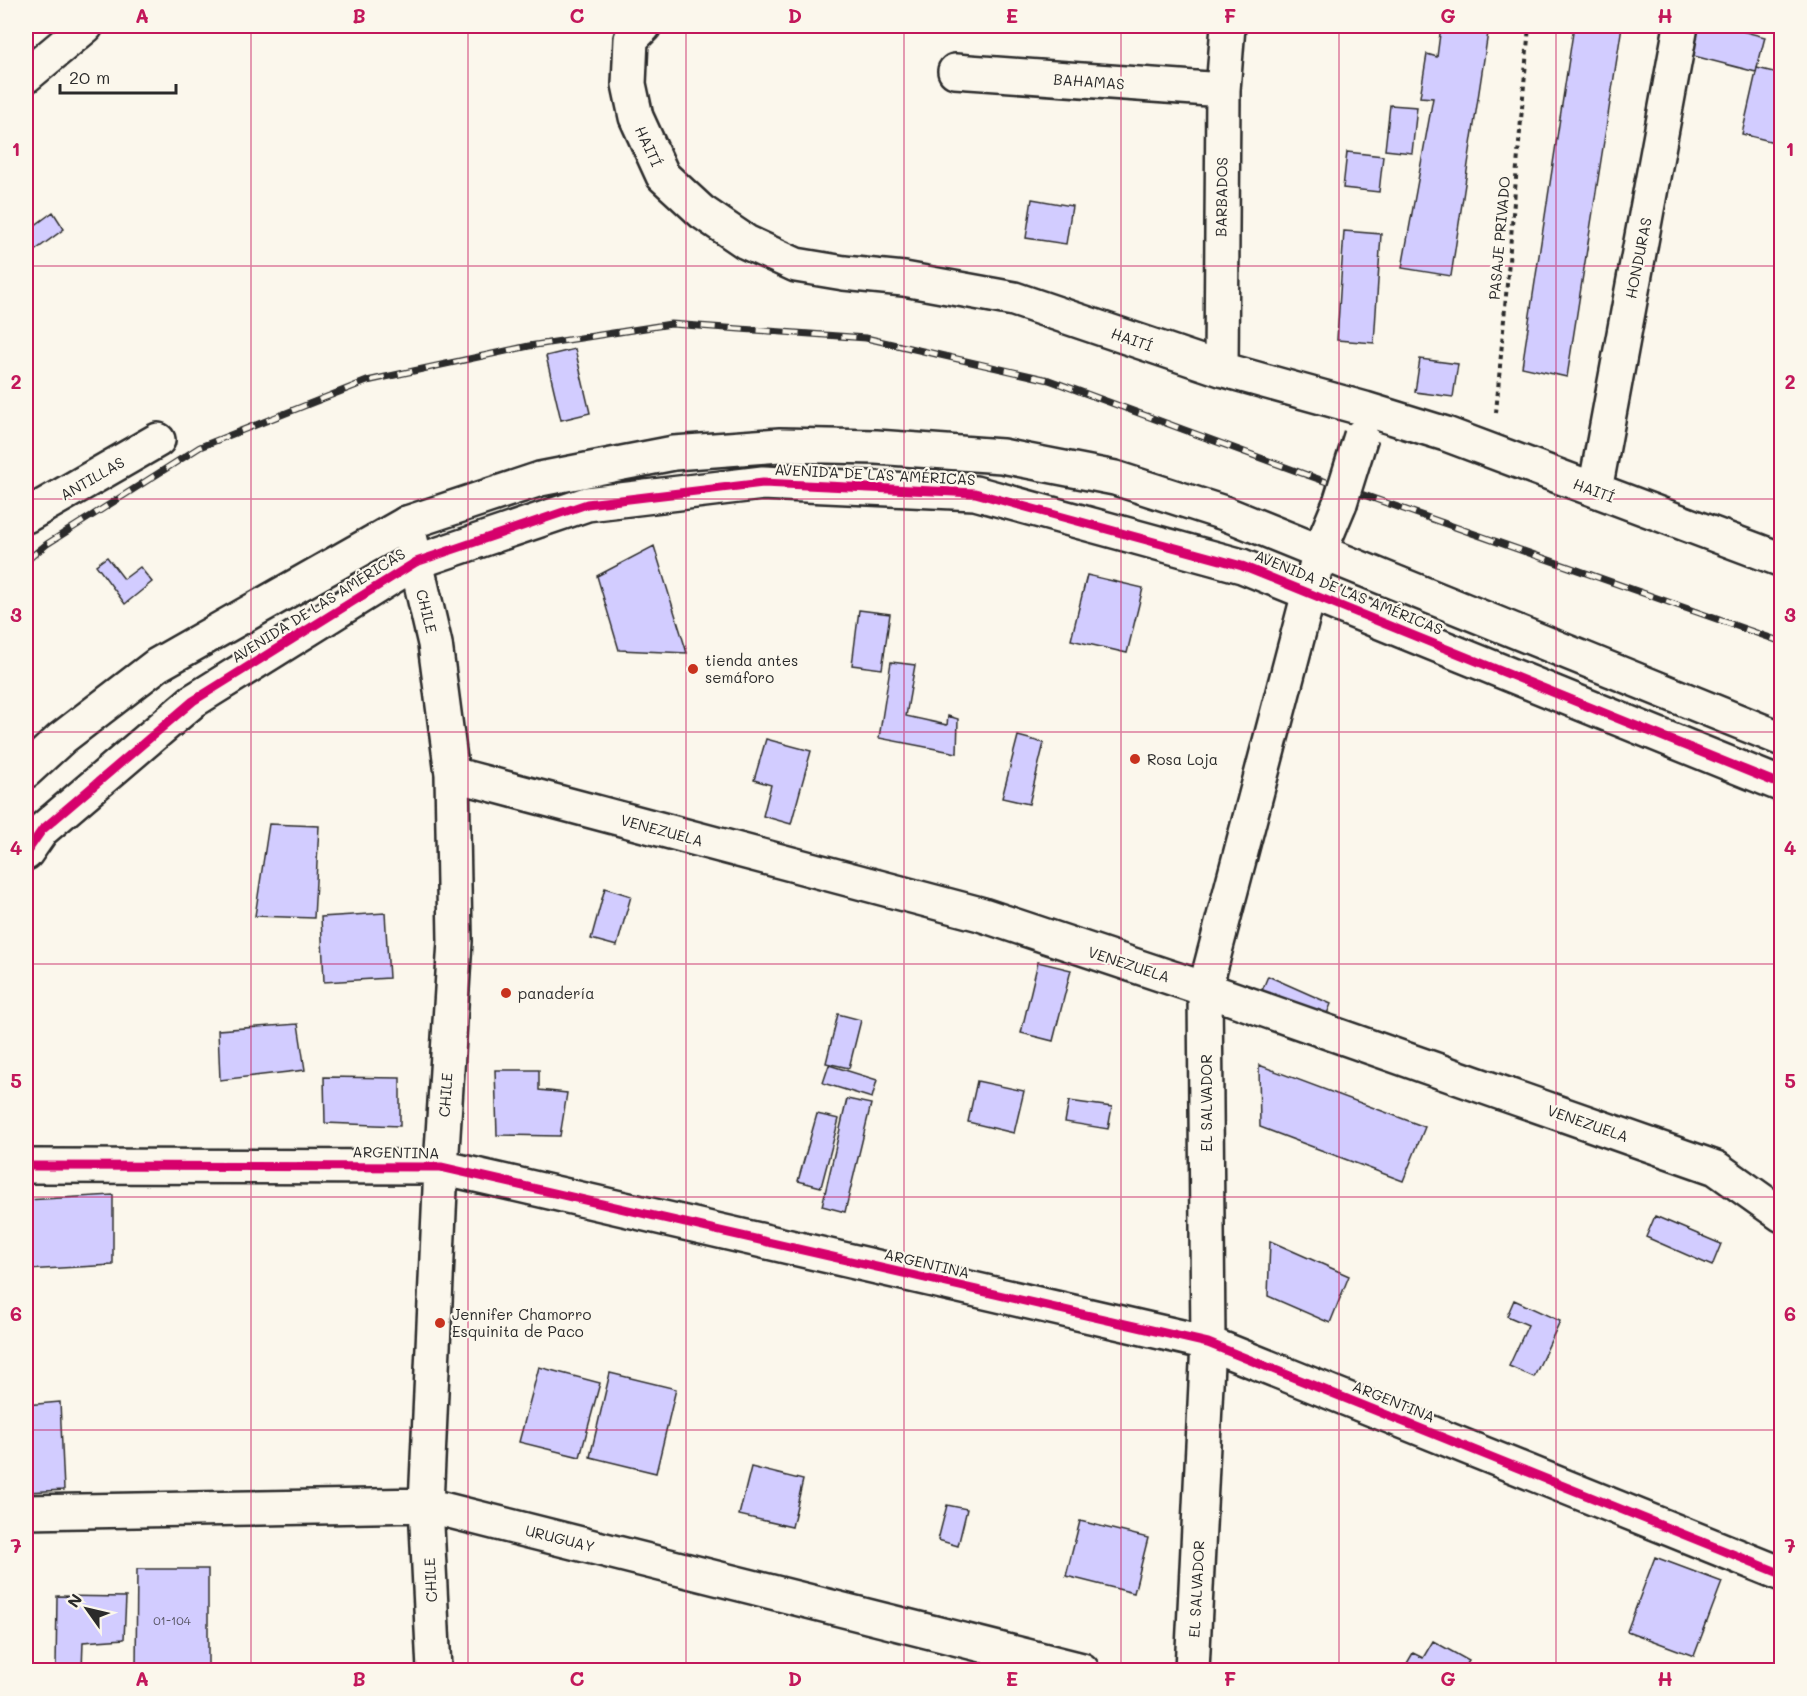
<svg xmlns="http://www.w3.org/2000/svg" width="1807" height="1696" font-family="Mali,sans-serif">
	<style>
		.building { fill: #d2ccff; stroke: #2b2b2b; stroke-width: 1.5 }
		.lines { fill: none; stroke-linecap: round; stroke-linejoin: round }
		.minor-casing { stroke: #2b2b2b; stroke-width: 38 }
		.tertiary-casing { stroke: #2b2b2b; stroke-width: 38 }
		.path { stroke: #2b2b2b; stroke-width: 4; stroke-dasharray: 4.5 4.5; stroke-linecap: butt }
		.minor { stroke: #fbf7ec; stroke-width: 33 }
		.tertiary { stroke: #fbf7ec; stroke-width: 33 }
		.rail-casing { stroke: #2b2b2b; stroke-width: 7 }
		.rail { stroke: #fbf7ec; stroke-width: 4.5; stroke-dasharray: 14; stroke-linecap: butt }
		.minor-bridge-casing { stroke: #2b2b2b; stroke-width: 38; stroke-linecap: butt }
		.minor-bridge { stroke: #fbf7ec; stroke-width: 33 }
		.cycleway-casing { stroke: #fbf7ec; stroke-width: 13 }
		.cycleway { stroke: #d6006c; stroke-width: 9 }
		.grid { fill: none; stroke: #c2185b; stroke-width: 1.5; stroke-opacity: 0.55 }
		.poi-dot { fill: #c8321e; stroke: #fbf7ec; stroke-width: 2 }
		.labels { text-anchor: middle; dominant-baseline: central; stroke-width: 4.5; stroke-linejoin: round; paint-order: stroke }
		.number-label { font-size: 12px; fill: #555360 }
		.street-label { font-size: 15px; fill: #2b2b2b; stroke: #fbf7ec }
		.poi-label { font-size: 15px; fill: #2b2b2b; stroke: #fbf7ec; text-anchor: start }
		.neatline { fill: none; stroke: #c2185b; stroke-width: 2 }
		.grid-label { font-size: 20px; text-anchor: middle; font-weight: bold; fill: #c2185b }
	</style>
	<rect width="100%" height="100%" fill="#fbf7ec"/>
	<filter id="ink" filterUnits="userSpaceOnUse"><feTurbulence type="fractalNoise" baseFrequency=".0167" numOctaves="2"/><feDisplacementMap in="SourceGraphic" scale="12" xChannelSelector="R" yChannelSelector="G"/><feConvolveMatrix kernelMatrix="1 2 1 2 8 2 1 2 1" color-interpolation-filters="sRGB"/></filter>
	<g filter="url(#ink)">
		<path class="building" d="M1441,26H1489L1451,276L1402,268L1433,98L1420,97L1427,54L1437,57Z
			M1574,26H1622L1567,377L1522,367Z
			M1698,26H1722L1765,37L1756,72L1690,55Z
			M1757,68L1782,74V144L1742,134Z
			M1390,105L1417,107L1412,153L1385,150Z
			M1347,152L1383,156L1379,192L1343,188Z
			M1032,199L1072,206L1066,244L1026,238Z
			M53,212L64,229L26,257V232Z
			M1344,231L1381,234L1374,343L1337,340Z
			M575,349L590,413L561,420L546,356Z
			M1420,359L1458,364L1453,397L1415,392Z
			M654,546L687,653L619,650L597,576Z
			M107,557L124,579L140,567L152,582L125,604L96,565Z
			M1087,575L1143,588L1127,653L1071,640Z
			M859,610L890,614L882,669L852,665Z
			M891,662L915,665L906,716L947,725L948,716L958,719L957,753L879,738Z
			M1018,736L1044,743L1029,804L1002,798Z
			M766,739L811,751L791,824L763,816L771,785L754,780Z
			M269,824L319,826L314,918L255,916Z
			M605,888L631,896L617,946L591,939Z
			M385,913L389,978L324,982L321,917Z
			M1038,962L1071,970L1053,1041L1021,1033Z
			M1268,976L1331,1004L1324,1021L1261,993Z
			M838,1014L861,1020L849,1068L826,1063Z
			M298,1024L305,1070L220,1080L218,1030Z
			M829,1065L877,1080L872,1098L823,1083Z
			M1259,1065L1425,1127L1403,1181L1260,1127Z
			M495,1070H539V1090L567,1093L560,1136L497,1135Z
			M324,1077L400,1078V1126L325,1123Z
			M977,1081L1024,1091L1014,1133L968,1122Z
			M847,1099L871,1104L845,1212L822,1206Z
			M1069,1101L1112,1107L1108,1129L1065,1122Z
			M817,1114L839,1119L821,1187L798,1181Z
			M113,1195V1265L26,1270V1200Z
			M1655,1216L1721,1244L1712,1266L1646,1237Z
			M1270,1241L1349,1276L1330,1323L1268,1296Z
			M1514,1300L1560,1321L1534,1377L1509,1366L1528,1325L1507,1316Z
			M539,1367L600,1383L580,1457L519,1442Z
			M610,1373L676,1389L656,1473L590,1457Z
			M60,1402L64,1490L26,1492V1405Z
			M751,1467L803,1480L792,1527L739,1515Z
			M947,1505L967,1509L958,1546L938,1540Z
			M1080,1521L1148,1538L1134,1593L1066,1576Z
			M1655,1557L1722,1582L1694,1656L1627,1631Z
			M137,1569H208V1670H136Z
			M57,1596L126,1597L124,1639L83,1642L82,1670H56Z
			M1433,1641L1469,1661L1463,1670H1403L1413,1653L1423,1658Z"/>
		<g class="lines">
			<defs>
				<path id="minor" d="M644,26L631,39L629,84L636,117L663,176L702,212L746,242L796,265L844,273L904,279L1014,299L1221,369L1365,409L1446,434L1782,560
					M955,71L1223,90
					M1221,369L1223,90L1228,26
					M1595,490L1681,26
					M26,516L158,440
					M407,523L435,644L452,774L455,941L441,1167L426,1505L434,1670
					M452,774L980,914L1205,989L1716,1168L1782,1215
					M26,1166L441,1167L1208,1343L1782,1574
					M26,1512L426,1505L1082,1670
					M1192,1670L1208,1343L1205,989L1320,551L1340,503"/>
				<path id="tertiary" d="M26,76L86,26
					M26,771L62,738L157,665L407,523L540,479L674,453L780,445L876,447L1002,456L1115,478L1224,513L1782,739
					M26,853L42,830L193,701L416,562L587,504L763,483L975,493L1242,566L1782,785"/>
			</defs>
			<use href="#minor" class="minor-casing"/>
			<use href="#tertiary" class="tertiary-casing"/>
			<path class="path" d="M1496,413L1529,26"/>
			<use href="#minor" class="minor"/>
			<use href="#tertiary" class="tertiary"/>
			<defs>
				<path id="rail" d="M26,561L47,544L200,447L367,381L529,346L671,324L866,338L1049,380L1307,475L1782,642"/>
			</defs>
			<use href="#rail" class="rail-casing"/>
			<use href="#rail" class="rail"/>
			<defs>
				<path id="minor-bridge" d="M1340,503L1361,436"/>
			</defs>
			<use href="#minor-bridge" class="minor-bridge-casing"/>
			<use href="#minor-bridge" class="minor-bridge"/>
			<defs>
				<path id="cycleway" d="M26,853L42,830L193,701L416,562L587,504L763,483L975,493L1242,566L1782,785
					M26,1166L441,1167L1208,1343L1782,1574"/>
			</defs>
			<use href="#cycleway" class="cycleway-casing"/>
			<use href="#cycleway" class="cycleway"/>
		</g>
	</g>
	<path class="grid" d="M251,26V1670M468,26V1670M686,26V1670M904,26V1670M1121,26V1670M1339,26V1670M1556,26V1670M26,266H1782M26,499H1782M26,732H1782M26,964H1782M26,1197H1782M26,1430H1782"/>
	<g class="poi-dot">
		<circle cx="693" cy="669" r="6"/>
		<circle cx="1135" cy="759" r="6"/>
		<circle cx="506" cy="993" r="6"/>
		<circle cx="440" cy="1323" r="6"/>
	</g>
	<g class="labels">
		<g class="number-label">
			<text x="172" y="1620">01-104</text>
		</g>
		<g class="street-label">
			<text transform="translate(1089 81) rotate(4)">BAHAMAS</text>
			<text transform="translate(649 146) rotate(65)">HAITÍ</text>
			<text transform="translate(1221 197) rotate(-89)">BARBADOS</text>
			<text transform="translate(1499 238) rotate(-85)">PASAJE PRIVADO</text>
			<text transform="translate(1638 258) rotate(-79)">HONDURAS</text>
			<text transform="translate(1132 339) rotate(19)">HAITÍ</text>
			<text transform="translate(875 474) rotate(3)">AVENIDA DE LAS AMÉRICAS</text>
			<text transform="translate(92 478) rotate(-30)">ANTILLAS</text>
			<text transform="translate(1594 490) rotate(20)">HAITÍ</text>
			<text transform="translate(1349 592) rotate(22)">AVENIDA DE LAS AMÉRICAS</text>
			<text transform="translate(318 605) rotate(-32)">AVENIDA DE LAS AMÉRICAS</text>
			<text transform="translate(427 611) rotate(76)">CHILE</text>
			<text transform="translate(662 830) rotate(15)">VENEZUELA</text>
			<text transform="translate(1129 964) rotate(18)">VENEZUELA</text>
			<text transform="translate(445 1095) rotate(-86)">CHILE</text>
			<text transform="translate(1206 1103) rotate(-90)">EL SALVADOR</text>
			<text transform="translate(1588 1123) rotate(19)">VENEZUELA</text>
			<text transform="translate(396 1152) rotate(1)">ARGENTINA</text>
			<text transform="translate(927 1263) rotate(13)">ARGENTINA</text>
			<text transform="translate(1394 1401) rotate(22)">ARGENTINA</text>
			<text transform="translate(560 1538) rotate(14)">URUGUAY</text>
			<text transform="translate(430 1580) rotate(-93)">CHILE</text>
			<text transform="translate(1196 1589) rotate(-87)">EL SALVADOR</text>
		</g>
		<g class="poi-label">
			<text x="705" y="660">tienda antes<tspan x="705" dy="17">semáforo</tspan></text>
			<text x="1147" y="759">Rosa Loja</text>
			<text x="518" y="993">panadería</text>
			<text x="452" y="1314">Jennifer Chamorro<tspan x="452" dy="17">Esquinita de Paco</tspan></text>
		</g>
	</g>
	<rect width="1807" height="1696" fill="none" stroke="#fbf7ec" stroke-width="66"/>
	<g transform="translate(87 1609) rotate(304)" stroke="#fbf7ec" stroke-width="4.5" paint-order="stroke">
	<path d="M0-4.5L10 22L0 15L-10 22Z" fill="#2b2b2b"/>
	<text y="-9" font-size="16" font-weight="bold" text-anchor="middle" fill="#2b2b2b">N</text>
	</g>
	<path d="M60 84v9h116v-9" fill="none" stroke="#2b2b2b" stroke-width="3"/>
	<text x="69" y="84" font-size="18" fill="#2b2b2b" stroke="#fbf7ec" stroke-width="4.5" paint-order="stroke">20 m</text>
	<rect x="33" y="33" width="1741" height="1630" class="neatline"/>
	<g class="grid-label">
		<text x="142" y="23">A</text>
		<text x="359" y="23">B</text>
		<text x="577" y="23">C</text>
		<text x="795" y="23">D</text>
		<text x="1012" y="23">E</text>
		<text x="1230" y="23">F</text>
		<text x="1448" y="23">G</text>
		<text x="1665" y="23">H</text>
		<text x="16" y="156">1</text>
		<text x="1790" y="156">1</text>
		<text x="16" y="389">2</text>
		<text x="1790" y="389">2</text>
		<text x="16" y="622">3</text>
		<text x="1790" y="622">3</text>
		<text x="16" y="855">4</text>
		<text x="1790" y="855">4</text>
		<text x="16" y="1088">5</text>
		<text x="1790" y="1088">5</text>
		<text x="16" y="1321">6</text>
		<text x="1790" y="1321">6</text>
		<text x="16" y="1553">7</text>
		<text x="1790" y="1553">7</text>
		<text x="142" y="1686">A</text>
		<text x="359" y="1686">B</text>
		<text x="577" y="1686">C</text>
		<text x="795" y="1686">D</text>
		<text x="1012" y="1686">E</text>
		<text x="1230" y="1686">F</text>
		<text x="1448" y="1686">G</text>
		<text x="1665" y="1686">H</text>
	</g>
</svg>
